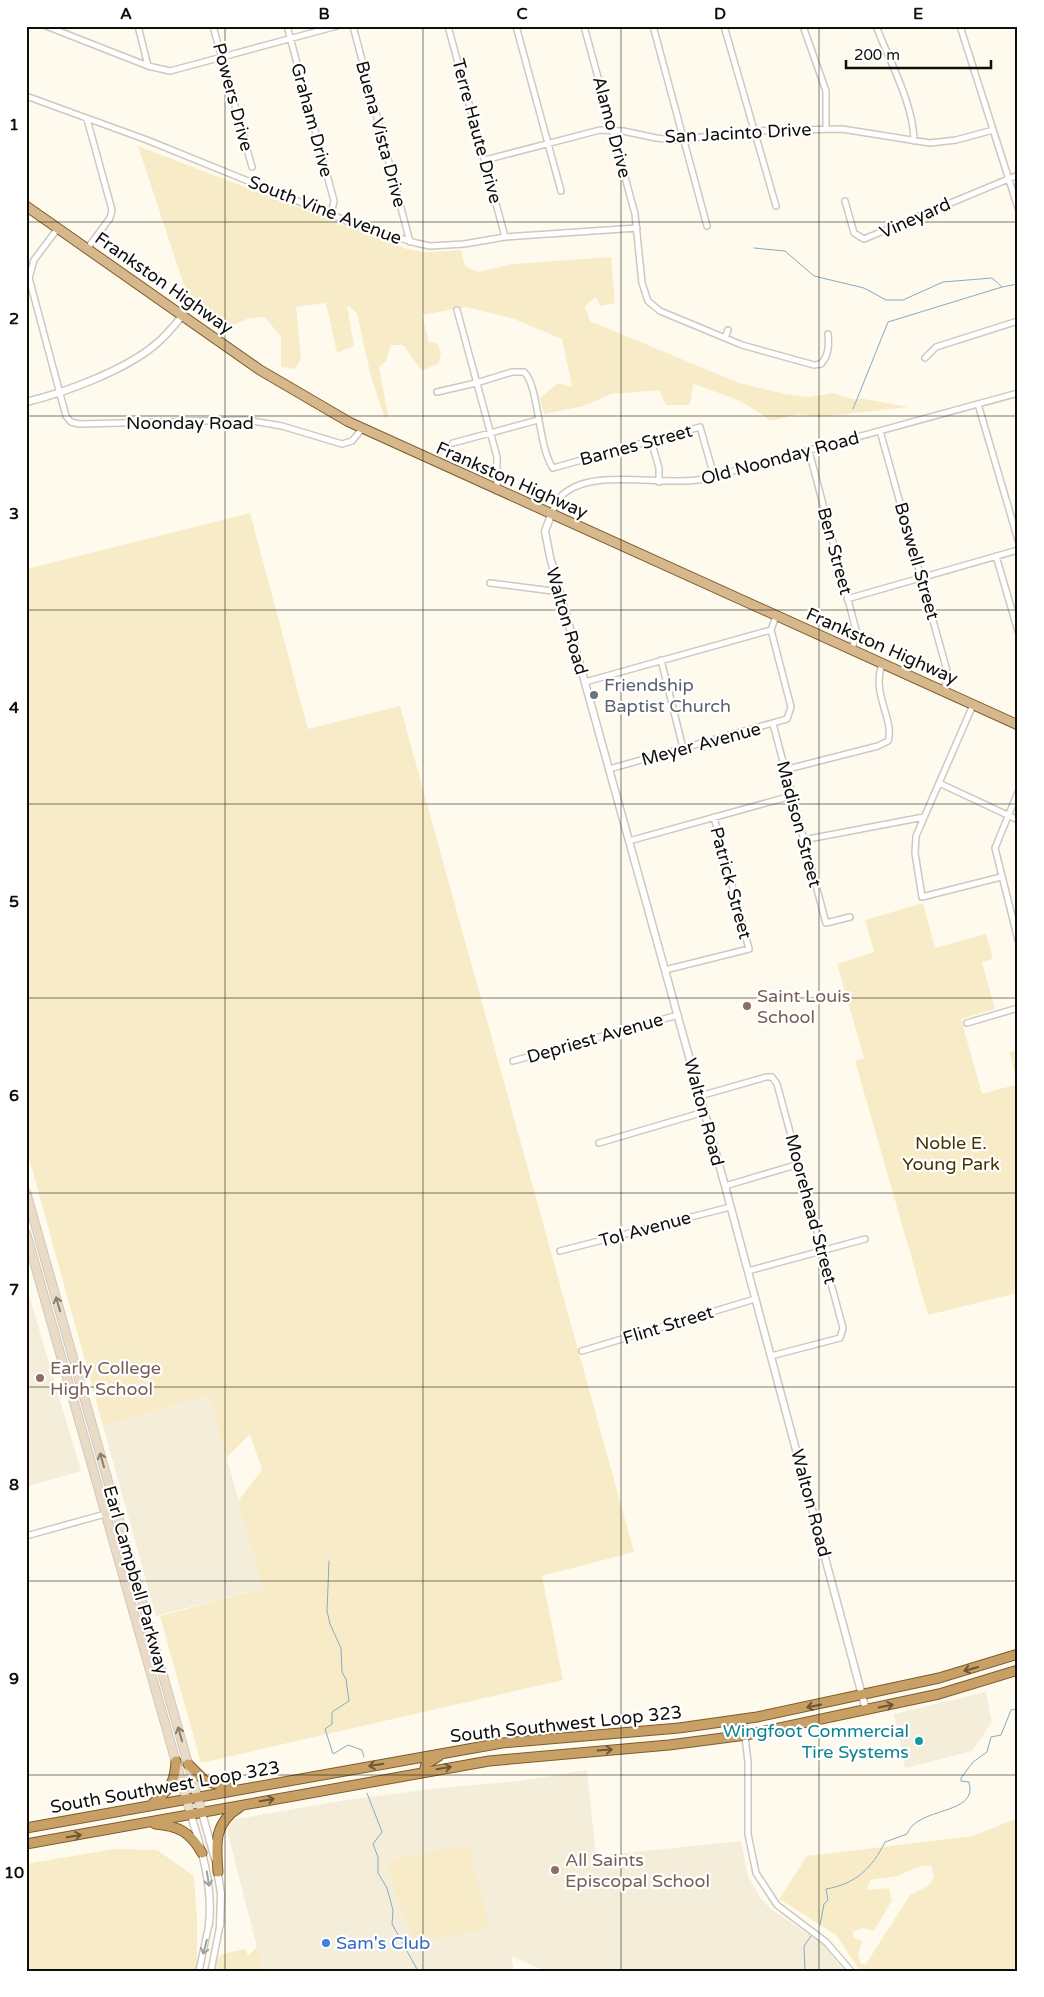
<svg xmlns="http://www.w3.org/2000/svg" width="1044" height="1997" font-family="'Varela Round',sans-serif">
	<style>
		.built { fill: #f4edda }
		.green { fill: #f8ecc8; fill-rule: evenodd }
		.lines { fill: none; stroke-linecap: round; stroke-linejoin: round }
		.stream { stroke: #85acc5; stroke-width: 1 }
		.minor-casing { stroke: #cdc9be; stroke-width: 8 }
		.tertiary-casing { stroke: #cdc9be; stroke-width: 9 }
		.secondary-casing { stroke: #cdc9be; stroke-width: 10 }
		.primary-casing { stroke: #7e5d2d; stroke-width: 11 }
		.trunk-casing { stroke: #7e5d2d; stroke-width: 11 }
		.minor { stroke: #fff; stroke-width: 5 }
		.tertiary { stroke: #fff; stroke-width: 6 }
		.secondary { stroke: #eadbc6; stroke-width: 8 }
		.primary { stroke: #d6b88c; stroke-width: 9 }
		.trunk { stroke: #c8a066; stroke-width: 9 }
		.oneway { stroke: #877f71 }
		.oneway2 { stroke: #6c5738 }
		.oneway3 { stroke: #9f9f9d }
		.grid { fill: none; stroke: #0f0e0a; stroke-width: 1; stroke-opacity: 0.55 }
		.worship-dot { fill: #6b7280; stroke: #fff; stroke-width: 2 }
		.education-dot { fill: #8d6e63; stroke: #fff; stroke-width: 2 }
		.culture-dot { fill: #0f9aa8; stroke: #fff; stroke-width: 2 }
		.shop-dot { fill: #3f7fe0; stroke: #fff; stroke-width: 2 }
		.labels { text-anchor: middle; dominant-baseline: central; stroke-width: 4.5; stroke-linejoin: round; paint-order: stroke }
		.street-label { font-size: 18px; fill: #0f0e0a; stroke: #fff }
		.worship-label { font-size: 18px; fill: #5b616d; stroke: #fff; text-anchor: start }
		.education-label { font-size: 18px; fill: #785e54; stroke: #fff; text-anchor: start }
		.park-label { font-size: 18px; fill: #443500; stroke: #fff }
		.culture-label { font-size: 18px; fill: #0d838f; stroke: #fff; text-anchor: end }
		.shop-label { font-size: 18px; fill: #366cbe; stroke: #fff; text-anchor: start }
		.neatline { fill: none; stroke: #0f0e0a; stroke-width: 2 }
		.grid-label { font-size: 16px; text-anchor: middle; font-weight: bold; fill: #0f0e0a }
	</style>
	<rect width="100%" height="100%" fill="#fefaee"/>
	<path class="built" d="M26,1285L81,1471L26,1487Z
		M209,1395L263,1588L156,1616L103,1426Z
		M986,1692L992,1722L972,1751L905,1768L894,1714Z
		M587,1770L596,1856L741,1841L748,1876L761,1899L771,1909L824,1945L844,1971H545L511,1956L514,1971H263L227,1830L231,1820L346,1800L440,1788L520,1781Z"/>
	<path class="green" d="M138,146L407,249L427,252L461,250L465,266L478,272L512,264L611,257L615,303L600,306L596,297L585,306L590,321L739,383L785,394L808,397L833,393L852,399H864L909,407L820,417L798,414L770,421C748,401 721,394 693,384L690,405H666L659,390L611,394L584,406L544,414L540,398L558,383L572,387L562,339L514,319L466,307L422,315L429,342L437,343L441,352L439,363L422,371L403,345H391L386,361L379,367L388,415L385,419L371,377L357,313L347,305L354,346L337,353L326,303L296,307L301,358L295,369L281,367V337L265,317L249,318L225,329L191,307Z
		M250,513L308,729L400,706L634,1552L542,1576L563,1680L201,1763L160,1616L263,1588L238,1501L262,1470L250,1434L226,1458L209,1395L103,1426L26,1147V569Z
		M923,903L935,948L986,934L993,959L982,962L995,1009L961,1019L982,1094L1018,1084L1009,1052L1018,1050V1293L928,1315L855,1061L864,1058L837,964L874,952L865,920Z
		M1018,1818V1971H860L836,1935L779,1899L807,1856L973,1836ZM920,1866H931L934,1877L928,1886L910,1895L866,1964H861L858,1954L863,1941L854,1938L853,1932L863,1928L874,1931L892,1900L889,1888L867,1890L870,1880L897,1876Z
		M468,1844L488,1922L484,1929L414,1943L394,1891L388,1866L391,1861Z
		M115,1849L157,1850L194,1876L197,1919V1961L199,1971H26V1864Z
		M257,1947L263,1971H206C210,1954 231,1952 246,1949L248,1956Z"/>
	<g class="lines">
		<path class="stream" d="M754,248L785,251L814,276L864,288L886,300H903L943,282L992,278L1002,287
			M853,409L888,322L1002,287L1018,284
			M329,1561L327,1611L330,1624L341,1648L342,1672L346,1679L349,1701L332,1712V1724L325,1729L326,1732L333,1754L348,1745L362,1750L364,1757
			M367,1793L382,1832L373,1844L378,1857V1873L387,1888L393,1910L392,1924L418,1971
			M820,1925L824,1904L828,1900L826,1889C856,1884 872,1868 885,1842L907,1834C917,1806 979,1816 969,1782L961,1781V1778L973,1762L987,1752L991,1737L1001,1735L1011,1710L1018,1709
			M805,1971L804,1946L811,1936"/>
		<defs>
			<path id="minor" d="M46,26L148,66L170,71L337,26
				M138,26L148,66
				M213,26L252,167
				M287,26L334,201L331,214
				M353,26L410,242
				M448,26L505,237
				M516,26L561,191
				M584,26L635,214L642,283L648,301L660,311L742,345L814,365L821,364C829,355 829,345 828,334
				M653,26L707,226
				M724,26L776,206
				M803,26L826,91V129
				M876,26C889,60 914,105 914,141
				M960,26L1018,208
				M26,96L147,140L359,226L416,243L430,246L464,244L505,237L637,228
				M87,119L112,210L110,218L87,249
				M485,160L600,130L623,131L656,138L676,140L754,131L842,129L930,143L956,140L993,130
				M845,201L854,233L864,239L1018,175
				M58,228L34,260L29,278L66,416L71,422L79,424L247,420L282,426L342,444L352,441L362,429
				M457,310L497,457V491
				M725,338L728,330
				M925,358L936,347L1018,321
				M437,392L476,383L512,372H524C539,385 538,448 553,468L700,427L714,476
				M978,404L1018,540
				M880,431L946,667L948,676L943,692
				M651,440L659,468V482
				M453,443L538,420
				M809,451L856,630L852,651
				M551,514C555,506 558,497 566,492C598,468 665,487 704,479L1018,393
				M996,556L1018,631
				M490,583L560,592
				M847,599L1018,550
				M771,630L776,616
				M661,660L683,748
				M585,682L771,630
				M973,705L916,836L915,853L922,897L1001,877
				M773,724L826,923L850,917
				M609,769L787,719L791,707L771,630
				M784,770L878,746L888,741C895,720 871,694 882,664
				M939,783L1018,820
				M1018,792L995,848L1018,940
				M803,840L924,817
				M629,841L791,796
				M665,970L749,949L714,817
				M967,1023L1018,1008
				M513,1061L678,1015
				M700,1096L766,1077H772L777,1084L843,1328L840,1338L771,1356
				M599,1143L704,1112
				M725,1186L799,1164
				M560,1251L730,1207
				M748,1271L865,1239
				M582,1351L755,1299
				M26,1536L116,1511
				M743,1719L748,1762V1834L756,1873L777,1905L826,1942L851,1971
				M199,1971L209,1924
				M211,1971L220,1925"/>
			<path id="tertiary" d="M26,402C64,393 126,370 156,344C166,336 174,326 182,316
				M551,515L545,531L550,557L725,1186L866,1710
				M202,1813L215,1859
				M191,1815C202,1851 213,1886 209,1924
				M217,1869L221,1894L220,1925"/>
			<path id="secondary" d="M26,1192L202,1813
				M26,1233L191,1815"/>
			<path id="primary" d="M26,206L260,370L349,422L1018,725"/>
			<path id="trunk" d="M188,1764L205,1781L234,1789
				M424,1772L426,1764L439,1756
				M152,1804C169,1790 175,1784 176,1761
				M155,1824C179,1826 190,1832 202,1853
				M26,1828L502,1743L679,1728L757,1717L939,1678L1018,1654
				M26,1844L489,1761L669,1745L746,1735L939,1694L1018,1670
				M218,1872C216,1845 213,1823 240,1807"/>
		</defs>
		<use href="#minor" class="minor-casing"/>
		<use href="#tertiary" class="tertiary-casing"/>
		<use href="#secondary" class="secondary-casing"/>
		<use href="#primary" class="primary-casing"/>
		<use href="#trunk" class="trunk-casing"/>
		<use href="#minor" class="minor"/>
		<use href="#tertiary" class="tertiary"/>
		<use href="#secondary" class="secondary"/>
		<use href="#primary" class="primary"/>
		<use href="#trunk" class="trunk"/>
	</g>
	<defs><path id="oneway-shaft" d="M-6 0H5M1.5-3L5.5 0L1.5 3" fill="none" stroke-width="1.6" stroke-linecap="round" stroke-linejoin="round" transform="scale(1.25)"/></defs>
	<g class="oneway">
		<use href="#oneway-shaft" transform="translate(58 1304) rotate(-106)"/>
		<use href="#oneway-shaft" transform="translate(102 1460) rotate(-106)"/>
		<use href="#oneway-shaft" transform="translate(180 1734) rotate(-106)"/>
	</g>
	<g class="oneway2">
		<use href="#oneway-shaft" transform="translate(971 1669) rotate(164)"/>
		<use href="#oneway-shaft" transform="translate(814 1706) rotate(168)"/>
		<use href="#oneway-shaft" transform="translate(886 1706) rotate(-12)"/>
		<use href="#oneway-shaft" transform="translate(605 1750) rotate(-4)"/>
		<use href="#oneway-shaft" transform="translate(376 1765) rotate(170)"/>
		<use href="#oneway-shaft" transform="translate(444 1768) rotate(-10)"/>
		<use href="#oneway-shaft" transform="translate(267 1800) rotate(-10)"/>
		<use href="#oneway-shaft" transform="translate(74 1836) rotate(-10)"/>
	</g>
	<g class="oneway3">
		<use href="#oneway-shaft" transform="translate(208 1879) rotate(81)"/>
		<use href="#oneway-shaft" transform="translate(205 1947) rotate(104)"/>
	</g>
	<path class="grid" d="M225,26V1971M423,26V1971M621,26V1971M819,26V1971M26,222H1018M26,416H1018M26,610H1018M26,804H1018M26,998H1018M26,1193H1018M26,1387H1018M26,1581H1018M26,1775H1018"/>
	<circle class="worship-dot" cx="594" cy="695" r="5"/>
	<g class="education-dot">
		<circle cx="747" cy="1006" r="5"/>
		<circle cx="40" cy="1378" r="5"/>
		<circle cx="555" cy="1870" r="5"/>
	</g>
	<circle class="culture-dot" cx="919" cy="1741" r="5"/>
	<circle class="shop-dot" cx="326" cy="1943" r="5"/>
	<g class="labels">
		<g class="street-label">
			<text transform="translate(233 97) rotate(75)">Powers Drive</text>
			<text transform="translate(312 120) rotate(75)">Graham Drive</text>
			<text transform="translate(612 127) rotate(75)">Alamo Drive</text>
			<text transform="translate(477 131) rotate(75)">Terre Haute Drive</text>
			<text transform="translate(738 133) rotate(-3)">San Jacinto Drive</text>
			<text transform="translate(381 134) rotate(75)">Buena Vista Drive</text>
			<text transform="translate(325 210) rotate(21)">South Vine Avenue</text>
			<text transform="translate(915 218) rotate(-24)">Vineyard</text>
			<text transform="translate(164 283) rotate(35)">Frankston Highway</text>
			<text x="190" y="423">Noonday Road</text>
			<text transform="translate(636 445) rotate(-15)">Barnes Street</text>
			<text transform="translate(780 458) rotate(-15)">Old Noonday Road</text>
			<text transform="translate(512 480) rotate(24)">Frankston Highway</text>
			<text transform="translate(835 551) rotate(75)">Ben Street</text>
			<text transform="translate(917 561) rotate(74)">Boswell Street</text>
			<text transform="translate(567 621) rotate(74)">Walton Road</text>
			<text transform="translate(882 646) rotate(24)">Frankston Highway</text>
			<text transform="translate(701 744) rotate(-15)">Meyer Avenue</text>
			<text transform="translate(799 824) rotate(75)">Madison Street</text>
			<text transform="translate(731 883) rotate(75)">Patrick Street</text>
			<text transform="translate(595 1038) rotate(-16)">Depriest Avenue</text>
			<text transform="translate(704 1112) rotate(75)">Walton Road</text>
			<text transform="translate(811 1209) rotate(75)">Moorehead Street</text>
			<text transform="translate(645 1229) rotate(-15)">Tol Avenue</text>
			<text transform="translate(668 1325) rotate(-17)">Flint Street</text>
			<text transform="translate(811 1503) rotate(75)">Walton Road</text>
			<text transform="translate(136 1580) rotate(74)">Earl Campbell Parkway</text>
			<text transform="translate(566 1724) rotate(-6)">South Southwest Loop 323</text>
			<text transform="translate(165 1787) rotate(-10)">South Southwest Loop 323</text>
		</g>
		<g class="worship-label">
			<text x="604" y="685">Friendship<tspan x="604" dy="21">Baptist Church</tspan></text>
		</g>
		<g class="education-label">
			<text x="757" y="996">Saint Louis<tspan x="757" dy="21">School</tspan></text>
			<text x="50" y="1368">Early College<tspan x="50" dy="21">High School</tspan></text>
			<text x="565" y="1860">All Saints<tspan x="565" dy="21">Episcopal School</tspan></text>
		</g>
		<g class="park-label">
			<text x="951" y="1143">Noble E.<tspan x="951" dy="21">Young Park</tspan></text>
		</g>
		<g class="culture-label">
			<text x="909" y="1731">Wingfoot Commercial<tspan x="909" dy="21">Tire Systems</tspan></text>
		</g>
		<g class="shop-label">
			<text x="336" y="1943">Sam's Club</text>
		</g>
	</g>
	<rect width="1044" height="1997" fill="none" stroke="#ffffff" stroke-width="55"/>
	<path d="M846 60v8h145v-8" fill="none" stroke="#0f0e0a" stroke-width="2.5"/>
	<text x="854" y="60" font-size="15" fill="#0f0e0a" stroke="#ffffff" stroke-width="4" paint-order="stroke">200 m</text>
	<rect x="28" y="28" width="988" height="1942" class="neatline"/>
	<g class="grid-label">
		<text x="126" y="19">A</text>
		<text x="324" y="19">B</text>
		<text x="522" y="19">C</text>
		<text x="720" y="19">D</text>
		<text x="918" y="19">E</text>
		<text x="14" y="130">1</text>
		<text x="14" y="324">2</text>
		<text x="14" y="519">3</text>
		<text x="14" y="713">4</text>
		<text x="14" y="907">5</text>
		<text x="14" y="1101">6</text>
		<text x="14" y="1295">7</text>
		<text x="14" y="1490">8</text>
		<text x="14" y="1684">9</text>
		<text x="14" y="1878">10</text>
	</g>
</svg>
